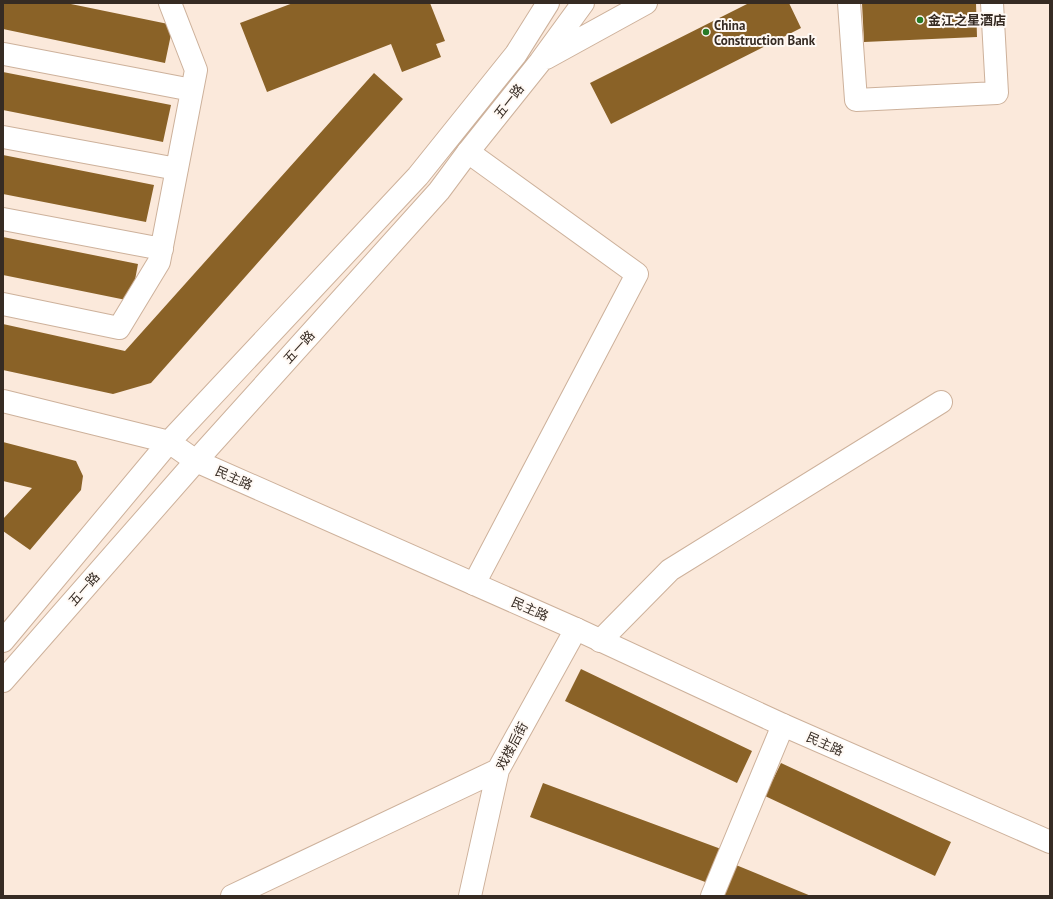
<svg xmlns="http://www.w3.org/2000/svg" width="1053" height="899" font-family="'PT Sans','Noto Sans SC',sans-serif">
	<style>
		.building { fill: #8a6227 }
		.lines { fill: none; stroke-linecap: round; stroke-linejoin: round }
		.minor-casing { stroke: #cdb19b; stroke-width: 24 }
		.tertiary-casing { stroke: #cdb19b; stroke-width: 24 }
		.minor { stroke: #fff; stroke-width: 22 }
		.tertiary { stroke: #fff; stroke-width: 22 }
		.poi-dot { fill: #287a25; stroke: #fff9f4; stroke-width: 1.5 }
		.labels { text-anchor: middle; dominant-baseline: central; stroke-width: 4; stroke-linejoin: round; paint-order: stroke }
		.poi-label { font-size: 13px; font-weight: bold; fill: #362b23; stroke: #fff9f4; text-anchor: start }
		.street-label { font-size: 13px; fill: #362b23; stroke: #fff9f4 }
	</style>
	<rect width="100%" height="100%" fill="#fbe9db"/>
	<path class="building" d="M3,3H66L173,25L165,63L3,29Z
		M293,3H430L445,41L436,44L441,57L402,72L391,44L267,92L240,23Z
		M749,3H789L801,28L611,124L590,83Z
		M862,3H976L977,37L864,42Z
		M3,72L171,105L163,142L3,110Z
		M374,73L403,99L151,383L113,394L3,370V324L125,351Z
		M3,155L154,185L146,222L3,194Z
		M3,237L138,264L131,301L3,275Z
		M3,442L76,461L83,476L81,490L30,550L3,531V519L32,488L3,481Z
		M581,669L752,751L737,783L565,701Z
		M781,763L951,842L935,876L765,796Z
		M543,783L721,849L708,883L530,817Z
		M736,865L811,896H723Z"/>
	<g class="lines">
		<defs>
			<path id="minor" d="M849,3L856,100L997,93L992,3
				M4,54L192,90
				M3,137L177,169
				M468,152L637,274L474,584
				M3,219L162,249
				M3,304L119,328L159,262L196,70L170,3
				M600,641L670,570L941,402
				M232,896L498,770
				M470,896L498,770L576,629
				M712,896L783,725"/>
			<path id="tertiary" d="M546,58L646,3
				M3,401L169,442L196,461L576,629L783,725L1050,842
				M3,641L169,442L418,176L516,54L548,3
				M3,681L196,461L439,191L468,152L540,62L583,3"/>
		</defs>
		<use href="#minor" class="minor-casing"/>
		<use href="#tertiary" class="tertiary-casing"/>
		<use href="#minor" class="minor"/>
		<use href="#tertiary" class="tertiary"/>
	</g>
	<g class="poi-dot">
		<circle cx="920" cy="20" r="4"/>
		<circle cx="706" cy="32" r="4"/>
	</g>
	<g class="labels">
		<g class="poi-label">
			<text x="928" y="20">金江之星酒店</text>
			<text x="714" y="25">China<tspan x="714" dy="15">Construction Bank</tspan></text>
		</g>
		<g class="street-label">
			<text transform="translate(509 101) rotate(-52)">五一路</text>
			<text transform="translate(299 347) rotate(-48)">五一路</text>
			<text transform="translate(234 478) rotate(24)">民主路</text>
			<text transform="translate(84 589) rotate(-49)">五一路</text>
			<text transform="translate(530 609) rotate(24)">民主路</text>
			<text transform="translate(825 744) rotate(24)">民主路</text>
			<text transform="translate(512 746) rotate(-62)">戏楼后街</text>
		</g>
	</g>
	<rect width="1053" height="899" fill="none" stroke="#362b23" stroke-width="8"/>
</svg>
